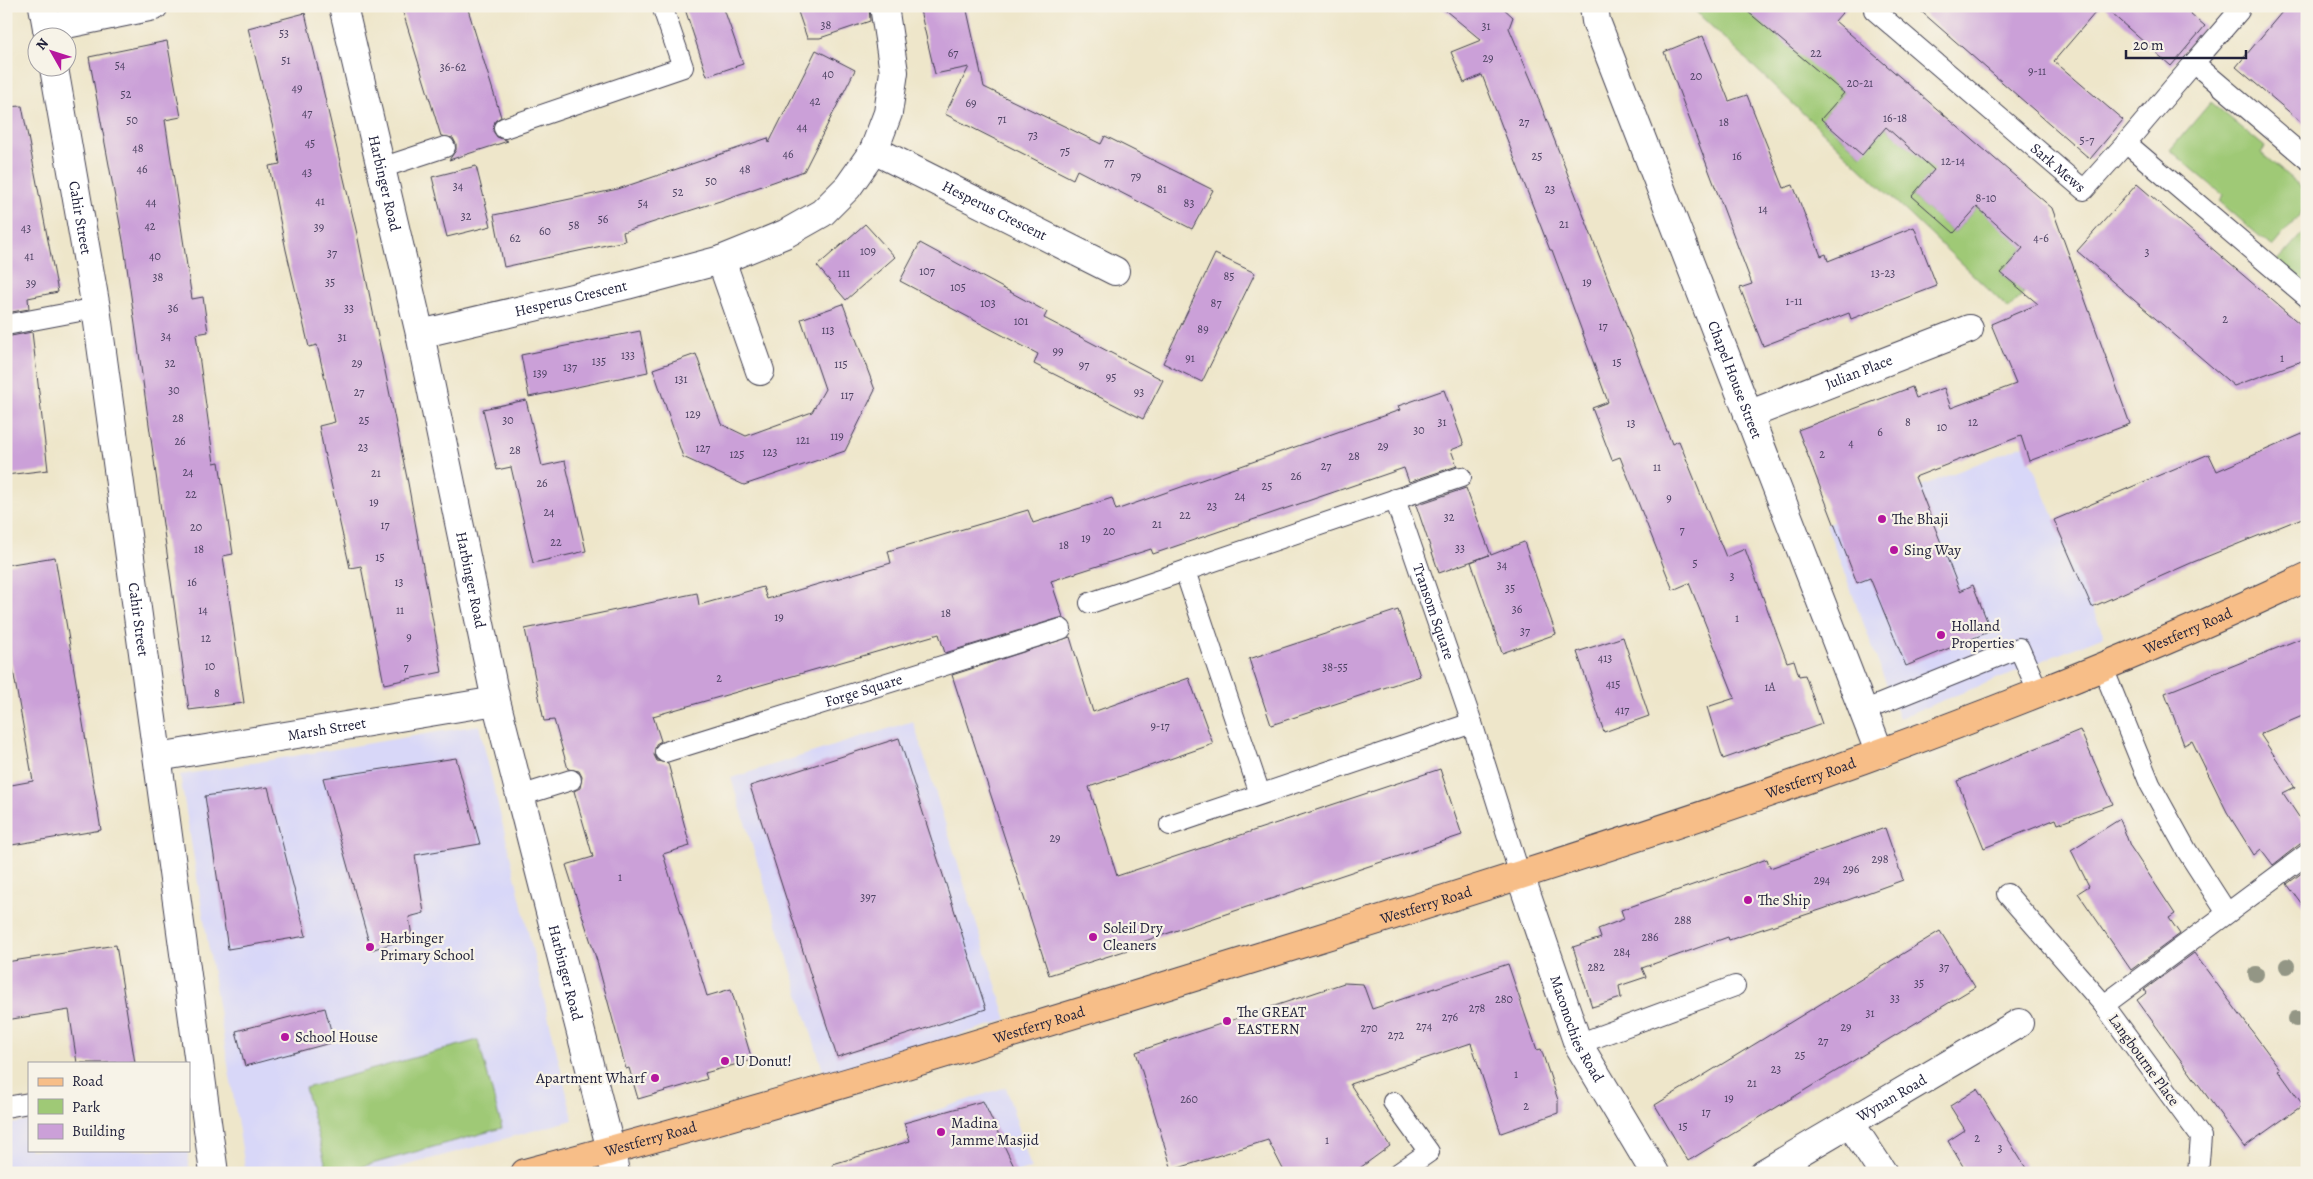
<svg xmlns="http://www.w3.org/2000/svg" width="2313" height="1179" font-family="Alegreya,serif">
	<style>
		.built { fill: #d8d7f8 }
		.green { fill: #9fc976; stroke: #607658 }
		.building { fill: #cba0d8 }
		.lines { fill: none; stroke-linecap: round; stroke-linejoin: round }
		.lane-casing { stroke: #413f50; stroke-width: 22 }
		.street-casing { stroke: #413f50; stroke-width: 30 }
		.primary-casing { stroke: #413f50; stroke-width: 30 }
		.lane { stroke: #fff; stroke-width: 20 }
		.street { stroke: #fff; stroke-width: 28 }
		.primary { stroke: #f7be88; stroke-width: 28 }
		.tree { fill: #939685 }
		.poi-dot { fill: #b5179e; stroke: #f7f3e8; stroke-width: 2 }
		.labels { text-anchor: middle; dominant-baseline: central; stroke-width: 4.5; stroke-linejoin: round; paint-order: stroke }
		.number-label { font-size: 12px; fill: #4c4262 }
		.street-label { font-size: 15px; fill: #22223b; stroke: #f7f3e8 }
		.poi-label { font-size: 15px; fill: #22223b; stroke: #f7f3e8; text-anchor: start }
	</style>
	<rect width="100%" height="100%" fill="#f7f3e8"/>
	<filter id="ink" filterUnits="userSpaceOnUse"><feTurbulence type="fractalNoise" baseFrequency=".02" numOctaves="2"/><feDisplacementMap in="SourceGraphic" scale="10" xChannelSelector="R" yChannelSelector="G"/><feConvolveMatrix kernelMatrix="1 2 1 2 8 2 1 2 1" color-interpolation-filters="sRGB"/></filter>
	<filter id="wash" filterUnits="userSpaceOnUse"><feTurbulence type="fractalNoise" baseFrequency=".0096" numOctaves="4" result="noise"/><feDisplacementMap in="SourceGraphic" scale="20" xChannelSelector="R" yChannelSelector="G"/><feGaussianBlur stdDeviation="1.12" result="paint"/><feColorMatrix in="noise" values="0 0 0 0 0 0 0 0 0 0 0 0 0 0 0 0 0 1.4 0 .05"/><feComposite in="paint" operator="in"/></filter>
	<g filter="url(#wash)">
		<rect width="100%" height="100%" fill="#eee6ca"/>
		<path class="built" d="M2024,445L2104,636L1899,718L1826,524Z
			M913,721L1007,1020L825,1077L731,778Z
			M479,725L573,1120L379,1173H246L180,775Z
			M1006,1087L1031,1168L1017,1173H920L904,1123L907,1120Z
			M29,1121V1150H187L190,1173H6V1125Z"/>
		<path class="green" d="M1690,6H1750L1844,93L1821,119L1861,155L1886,127L1935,170L1912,196L1954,233L1977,207L2024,247L2001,273L2024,293L2009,309Z
			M2211,102L2265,147L2261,153L2307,192V206L2272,247L2219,201L2223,195L2170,150Z
			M2307,228V291L2275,264Z
			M478,1040L502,1128L339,1173H328L305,1088Z"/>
		<g id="blocks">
			<path class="building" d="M401,6H467L501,117L495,121L493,131L497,137L508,141L449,160L456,150V144L453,138L441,136Z
				M684,6H723L743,64L707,76Z
				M796,6H869L870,21L820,38H807Z
				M919,6H966L984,87L1101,144L1105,136L1213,190L1192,229L1077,170L1073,179L945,114L969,67L935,74Z
				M1440,6H1501L1513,17L1509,28L1532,82L1672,444L1679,441L1726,557L1745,549L1787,662L1794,660L1799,676L1805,675L1822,724L1723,759L1707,707L1735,698L1689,583L1673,590L1620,457L1612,460L1592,408L1608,402L1552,250H1550L1482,75L1464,83L1451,52L1481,40Z
				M1741,6H1848L1835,21L2052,208L2130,424L2029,461L2021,436L1915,477L1960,591L1973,585L1991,631L1906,666L1870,578L1857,583L1798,430L1912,387L1916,398L1944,388L1951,408L2016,384L1991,324L2038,304L2001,273L2023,248L1977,207L1954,233L1912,196L1934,170L1886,127L1862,155L1821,119L1844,93Z
				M1915,6H2101L2054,61L2123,120L2090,159Z
				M2103,6H2182L2205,26L2171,66Z
				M2287,6H2307V127L2236,67Z
				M305,13L357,234L408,483L442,672L384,684L361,566L350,568L324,452L319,426L335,422L317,345L309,347L286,250L269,166L280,164L277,144L248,28Z
				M1703,36L1729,101L1747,95L1784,188L1793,185L1821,256L1826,254L1828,261L1914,227L1937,286L1851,319L1849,313L1763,346L1740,288L1752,284L1664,52Z
				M167,41L181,117L165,120L192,299L203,297L208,332L196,334L214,463L219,462L233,554L223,556L244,703L189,710L124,246L89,57Z
				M816,50L855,70L804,171L720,201L623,232L625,241L504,267L494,215L618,189L768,138L769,143Z
				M22,106L58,292L28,298L29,309L6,313V107Z
				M476,166L491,226L447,237L432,177Z
				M2137,184L2307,330V359L2234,386L2077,251Z
				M865,224L895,257L846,300L817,266Z
				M920,243L1047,312L1044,318L1163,380L1143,419L1034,364L1038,354L900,281Z
				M1215,254L1255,273L1202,382L1163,363Z
				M843,304L875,390L845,451L744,485L683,457L653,369L696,354L721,424L746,436L812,412L825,389L801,319Z
				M640,331L648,372L529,397L521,355Z
				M32,332L48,470L6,475V337Z
				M1444,390L1464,445L1451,450L1457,466L1409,482L1404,468L1153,554L1151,549L1051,581L1063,617L945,653L939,634L653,716L661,741L656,744L654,755L657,761L668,763L690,846L663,854L707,996L731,989L752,1060L705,1073L707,1079L638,1099L629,1068L626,1069L597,961L566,865L593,857L574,791L580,788L582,777L579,771L568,769L554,720L544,721L525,629L697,593L699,605L763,587L767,599L891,563L888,551L1028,510L1033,523L1112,498L1116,510L1400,410L1398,406Z
				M526,400L542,466L565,461L586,551L533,563L511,467L497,470L483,409Z
				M2307,432V516L2191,563L2092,607L2054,520L2209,454L2217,471Z
				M1466,488L1491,555L1524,542L1556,634L1502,653L1471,562L1489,555L1439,573L1416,505Z
				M55,557L101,830L6,846V786L33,781L6,631V565Z
				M1398,610L1420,676L1271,725L1249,659Z
				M2307,636V714L2260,734L2295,787L2283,793L2307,829V842L2300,844L2273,865L2261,849L2254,855L2227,812L2192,741L2184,745L2165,693Z
				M1070,637L1093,712L1189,678L1213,744L1089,787L1117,876L1440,769L1462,835L1139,943L1140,946L1049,975L952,675Z
				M1623,637L1649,716L1604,732L1577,652Z
				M2080,730L2113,804L2058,824L2056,819L1984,848L1957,781Z
				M899,738L986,1009L837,1057L750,786Z
				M456,758L480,844L415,855L424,913L409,917L412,937L371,950L323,778Z
				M268,787L306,936L228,949L205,796Z
				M2120,819L2130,846L2175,914L2169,918L2180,934L2131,970L2078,893L2089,886L2071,850Z
				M1885,828L1903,880L1823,909L1729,940L1728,937L1642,968L1646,977L1619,986L1621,998L1592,1007L1573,947L1601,938L1598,929L1624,919L1621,910L1767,859L1770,868Z
				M2307,869V911L2287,884Z
				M1940,931L1975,987L1688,1161L1655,1105Z
				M116,945L135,1063H77L69,1010L6,1020V962Z
				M2194,953L2280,1069L2278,1070L2303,1105L2244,1147L2137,1000L2146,993L2144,990Z
				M1508,964L1537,1050L1541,1049L1558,1100V1113L1501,1133L1471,1043L1350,1084L1390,1146L1353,1173H1285L1268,1140L1172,1170L1136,1052L1344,983L1363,984L1372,1009Z
				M325,1008L334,1042L245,1066L236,1031Z
				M1977,1089L2029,1173H1967L1948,1141L1965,1130L1950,1106Z
				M983,1101L1017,1173H834L833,1164L910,1141L904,1123Z"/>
		</g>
	</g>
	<g filter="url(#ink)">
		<use href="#blocks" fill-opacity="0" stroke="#413f50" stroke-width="1"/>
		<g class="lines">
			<defs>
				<g id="lane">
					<path id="s1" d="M1878,6L1874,10L2084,190L2126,143L2307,297"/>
					<path d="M2233,6L2239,11L2194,63L2307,159"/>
					<path d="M504,128L683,67L662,6"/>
					<path d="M2126,143L2194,63"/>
					<path d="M381,168L445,147"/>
					<path d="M6,325L96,308"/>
					<path id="s2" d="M1395,499L1472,723L1520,875"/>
					<path d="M1185,571L1260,794"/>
					<path d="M1090,603L1461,477"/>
					<path d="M2103,668L2150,784L2187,851L2227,913"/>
					<path d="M1863,711L2019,648L2039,693"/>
					<path id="s3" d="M665,752L1061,629"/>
					<path d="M520,796L571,780"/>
					<path d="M1170,825L1472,723"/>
					<path d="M2007,894L2104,1005"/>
					<path d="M1578,1044L1735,986"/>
					<path d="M1393,1102L1429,1152L1399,1173"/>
					<path d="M6,1107L29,1103"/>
					<path d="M2198,1173L2201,1137L2104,1005L2307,854"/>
				</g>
				<g id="street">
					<path d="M43,6L47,28"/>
					<path id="s4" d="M343,6L420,334L496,701L611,1150L615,1173"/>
					<path id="s5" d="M1594,6L1596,21L1880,754"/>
					<path d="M49,38L47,28L154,6"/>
					<path id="s6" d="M54,68L96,308L214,1173"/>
					<path id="s7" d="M874,150L1115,271"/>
					<path d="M721,260L760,371"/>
					<path id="s8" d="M420,334L627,285L721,260L785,234L822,213L848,187L874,150L888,113L894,72L884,6"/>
					<path id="s9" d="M1748,415L1969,329"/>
					<path id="s10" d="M158,757L496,701"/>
					<path id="s11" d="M1520,875L1578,1044L1655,1173"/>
					<path d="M1850,1123L1883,1173"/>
					<path id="s12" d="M1764,1173L2019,1023"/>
				</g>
				<g id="primary">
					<path id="s13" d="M525,1173C787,1104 1046,1023 1304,943C1644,838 1984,729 2307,577"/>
				</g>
			</defs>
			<use href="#lane" class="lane-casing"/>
			<use href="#street" class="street-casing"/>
			<use href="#primary" class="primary-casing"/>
			<use href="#lane" class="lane"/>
			<use href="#street" class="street"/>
			<use href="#primary" class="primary"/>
		</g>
		<g class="tree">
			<circle cx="2287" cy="966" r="8"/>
			<circle cx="2256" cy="974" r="8"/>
			<circle cx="2296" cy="1019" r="8"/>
		</g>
	</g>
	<g class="poi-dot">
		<circle cx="1882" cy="519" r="5"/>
		<circle cx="1894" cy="550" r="5"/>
		<circle cx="1941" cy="635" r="5"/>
		<circle cx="1748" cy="900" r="5"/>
		<circle cx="1093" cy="937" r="5"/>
		<circle cx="370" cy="947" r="5"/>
		<circle cx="1227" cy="1021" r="5"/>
		<circle cx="285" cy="1037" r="5"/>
		<circle cx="725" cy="1061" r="5"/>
		<circle cx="655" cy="1078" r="5"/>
		<circle cx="941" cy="1132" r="5"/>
	</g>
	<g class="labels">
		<g class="number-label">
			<text x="826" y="25">38</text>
			<text x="1486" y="26">31</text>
			<text x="284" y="33">53</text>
			<text x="953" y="53">67</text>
			<text x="1816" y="53">22</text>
			<text x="1488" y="58">29</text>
			<text x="286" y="60">51</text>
			<text x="120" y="65">54</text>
			<text x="453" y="67">36-62</text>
			<text x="2037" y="71">9-11</text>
			<text x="828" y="74">40</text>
			<text x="1696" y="76">20</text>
			<text x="1860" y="83">20-21</text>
			<text x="297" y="88">49</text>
			<text x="126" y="94">52</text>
			<text x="815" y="101">42</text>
			<text x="971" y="103">69</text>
			<text x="307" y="113">47</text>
			<text x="1895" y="118">16-18</text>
			<text x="1002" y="119">71</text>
			<text x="132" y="120">50</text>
			<text x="1524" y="122">27</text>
			<text x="1724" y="122">18</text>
			<text x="802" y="127">44</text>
			<text x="1033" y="135">73</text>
			<text x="2087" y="140">5-7</text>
			<text x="310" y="143">45</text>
			<text x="138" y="148">48</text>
			<text x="1065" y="151">75</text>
			<text x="788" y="154">46</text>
			<text x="1537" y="156">25</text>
			<text x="1737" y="156">16</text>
			<text x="1953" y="161">12-14</text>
			<text x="1109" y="162">77</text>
			<text x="142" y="169">46</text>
			<text x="745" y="169">48</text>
			<text x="307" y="172">43</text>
			<text x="1136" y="176">79</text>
			<text x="711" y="181">50</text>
			<text x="458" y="186">34</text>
			<text x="1162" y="189">81</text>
			<text x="1550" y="189">23</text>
			<text x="678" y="192">52</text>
			<text x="1986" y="198">8-10</text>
			<text x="320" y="201">41</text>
			<text x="151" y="202">44</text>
			<text x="643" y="203">54</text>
			<text x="1189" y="203">83</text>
			<text x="1763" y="209">14</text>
			<text x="466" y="216">32</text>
			<text x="603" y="219">56</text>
			<text x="1564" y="224">21</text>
			<text x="574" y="225">58</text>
			<text x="150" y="226">42</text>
			<text x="319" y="227">39</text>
			<text x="26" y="228">43</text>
			<text x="545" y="231">60</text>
			<text x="515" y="238">62</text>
			<text x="2041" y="238">4-6</text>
			<text x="868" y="251">109</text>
			<text x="2147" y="252">3</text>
			<text x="332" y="253">37</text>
			<text x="29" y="256">41</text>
			<text x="155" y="256">40</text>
			<text x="927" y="271">107</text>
			<text x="844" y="273">111</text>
			<text x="1883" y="273">13-23</text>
			<text x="1229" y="276">85</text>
			<text x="158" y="277">38</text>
			<text x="330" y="282">35</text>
			<text x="1587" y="282">19</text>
			<text x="31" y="283">39</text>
			<text x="958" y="287">105</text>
			<text x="1794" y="301">1-11</text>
			<text x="988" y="303">103</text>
			<text x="1216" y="303">87</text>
			<text x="173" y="308">36</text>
			<text x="349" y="308">33</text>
			<text x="2225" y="319">2</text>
			<text x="1021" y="321">101</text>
			<text x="1603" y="326">17</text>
			<text x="1203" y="329">89</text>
			<text x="828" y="330">113</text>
			<text x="166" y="336">34</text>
			<text x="342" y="337">31</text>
			<text x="1058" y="351">99</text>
			<text x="628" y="355">133</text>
			<text x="1190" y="358">91</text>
			<text x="2282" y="358">1</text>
			<text x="599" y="361">135</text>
			<text x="1617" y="362">15</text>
			<text x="170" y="363">32</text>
			<text x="357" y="363">29</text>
			<text x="841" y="364">115</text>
			<text x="1084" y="365">97</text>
			<text x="570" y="367">137</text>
			<text x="540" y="373">139</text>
			<text x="1111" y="377">95</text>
			<text x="681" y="379">131</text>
			<text x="174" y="390">30</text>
			<text x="359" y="392">27</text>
			<text x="1139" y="392">93</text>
			<text x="847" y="395">117</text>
			<text x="693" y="414">129</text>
			<text x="178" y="418">28</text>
			<text x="364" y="420">25</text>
			<text x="508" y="420">30</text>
			<text x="1442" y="422">31</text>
			<text x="1908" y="422">8</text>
			<text x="1973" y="422">12</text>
			<text x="1631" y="423">13</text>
			<text x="1942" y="427">10</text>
			<text x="1419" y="430">30</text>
			<text x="1880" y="432">6</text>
			<text x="837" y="436">119</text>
			<text x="803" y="440">121</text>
			<text x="180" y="441">26</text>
			<text x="1851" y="443">4</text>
			<text x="1383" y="446">29</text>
			<text x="363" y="447">23</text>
			<text x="703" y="448">127</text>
			<text x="515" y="450">28</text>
			<text x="770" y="452">123</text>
			<text x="737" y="454">125</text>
			<text x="1822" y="454">2</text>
			<text x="1354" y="456">28</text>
			<text x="1326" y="466">27</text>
			<text x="1657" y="467">11</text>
			<text x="188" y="472">24</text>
			<text x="376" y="473">21</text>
			<text x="1296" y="476">26</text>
			<text x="542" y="483">26</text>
			<text x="1267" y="486">25</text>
			<text x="191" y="494">22</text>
			<text x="1240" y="496">24</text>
			<text x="1669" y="498">9</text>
			<text x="374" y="502">19</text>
			<text x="1212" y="506">23</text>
			<text x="549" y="512">24</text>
			<text x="1185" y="515">22</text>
			<text x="1449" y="517">32</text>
			<text x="1157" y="524">21</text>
			<text x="385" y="525">17</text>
			<text x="196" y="527">20</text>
			<text x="1682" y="530">7</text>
			<text x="1109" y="531">20</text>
			<text x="1086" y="538">19</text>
			<text x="556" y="542">22</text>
			<text x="1064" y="545">18</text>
			<text x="1460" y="548">33</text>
			<text x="199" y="549">18</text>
			<text x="380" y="557">15</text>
			<text x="1695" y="563">5</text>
			<text x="1502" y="565">34</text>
			<text x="1732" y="576">3</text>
			<text x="192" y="582">16</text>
			<text x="399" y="582">13</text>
			<text x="1510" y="588">35</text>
			<text x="1517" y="609">36</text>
			<text x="203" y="610">14</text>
			<text x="400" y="610">11</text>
			<text x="946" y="613">18</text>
			<text x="779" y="617">19</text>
			<text x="1737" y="618">1</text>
			<text x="1525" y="631">37</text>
			<text x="409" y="637">9</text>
			<text x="206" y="638">12</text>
			<text x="1605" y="658">413</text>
			<text x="210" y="666">10</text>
			<text x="406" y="667">7</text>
			<text x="1335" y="667">38-55</text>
			<text x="719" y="678">2</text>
			<text x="1613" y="684">415</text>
			<text x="1770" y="687">1A</text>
			<text x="217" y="693">8</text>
			<text x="1622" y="710">417</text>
			<text x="1160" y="726">9-17</text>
			<text x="1055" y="838">29</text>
			<text x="1880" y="859">298</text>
			<text x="1851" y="869">296</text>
			<text x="620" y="877">1</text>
			<text x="1822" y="880">294</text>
			<text x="868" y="897">397</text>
			<text x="1683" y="920">288</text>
			<text x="1650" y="937">286</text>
			<text x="1622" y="952">284</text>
			<text x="1596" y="967">282</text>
			<text x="1944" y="967">37</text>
			<text x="1919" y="983">35</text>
			<text x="1895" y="998">33</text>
			<text x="1504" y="999">280</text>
			<text x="1477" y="1008">278</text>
			<text x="1870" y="1013">31</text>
			<text x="1450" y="1017">276</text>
			<text x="1424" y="1026">274</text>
			<text x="1846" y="1027">29</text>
			<text x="1369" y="1028">270</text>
			<text x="1396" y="1035">272</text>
			<text x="1823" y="1041">27</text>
			<text x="1800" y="1055">25</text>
			<text x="1776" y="1069">23</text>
			<text x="1516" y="1074">1</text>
			<text x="1752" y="1083">21</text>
			<text x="1729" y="1098">19</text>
			<text x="1189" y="1099">260</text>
			<text x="1526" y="1106">2</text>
			<text x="1706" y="1112">17</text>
			<text x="1683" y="1126">15</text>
			<text x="1977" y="1138">2</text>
			<text x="1327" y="1140">1</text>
			<text x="2000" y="1148">3</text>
		</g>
		<g class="street-label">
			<text stroke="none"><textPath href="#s1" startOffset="248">Sark Mews</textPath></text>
			<text stroke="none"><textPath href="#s4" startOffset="182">Harbinger Road</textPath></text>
			<text stroke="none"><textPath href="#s7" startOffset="135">Hesperus Crescent</textPath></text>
			<text stroke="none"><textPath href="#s6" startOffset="152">Cahir Street</textPath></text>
			<text stroke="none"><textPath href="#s8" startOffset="155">Hesperus Crescent</textPath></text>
			<text stroke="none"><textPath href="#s9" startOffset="119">Julian Place</textPath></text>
			<text stroke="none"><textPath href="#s5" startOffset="400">Chapel House Street</textPath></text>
			<text stroke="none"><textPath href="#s4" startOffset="588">Harbinger Road</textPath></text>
			<text stroke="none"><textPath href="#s2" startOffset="119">Transom Square</textPath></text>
			<text stroke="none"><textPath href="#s6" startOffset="558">Cahir Street</textPath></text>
			<text stroke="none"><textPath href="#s13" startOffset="1750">Westferry Road</textPath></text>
			<text stroke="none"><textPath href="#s3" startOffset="208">Forge Square</textPath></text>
			<text stroke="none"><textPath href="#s10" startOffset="171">Marsh Street</textPath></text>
			<text stroke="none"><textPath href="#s13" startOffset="1345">Westferry Road</textPath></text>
			<text stroke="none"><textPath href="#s13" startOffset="940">Westferry Road</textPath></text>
			<text stroke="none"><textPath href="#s4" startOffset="992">Harbinger Road</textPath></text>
			<text stroke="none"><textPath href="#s13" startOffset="535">Westferry Road</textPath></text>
			<text stroke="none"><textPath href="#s11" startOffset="164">Maconochies Road</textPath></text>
			<text transform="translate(2144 1060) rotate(54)">Langbourne Place</text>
			<text stroke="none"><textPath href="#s12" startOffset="148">Wynan Road</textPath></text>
			<text stroke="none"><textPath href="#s13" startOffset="130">Westferry Road</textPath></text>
		</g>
		<g class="poi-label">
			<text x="1892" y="519">The Bhaji</text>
			<text x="1904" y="550">Sing Way</text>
			<text x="1951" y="626">Holland<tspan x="1951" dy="17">Properties</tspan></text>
			<text x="1758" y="900">The Ship</text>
			<text x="1103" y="928">Soleil Dry<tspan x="1103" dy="17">Cleaners</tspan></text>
			<text x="380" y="938">Harbinger<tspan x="380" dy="17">Primary School</tspan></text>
			<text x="1237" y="1012">The GREAT<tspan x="1237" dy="17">EASTERN</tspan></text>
			<text x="295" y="1037">School House</text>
			<text x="735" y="1061">U Donut!</text>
			<text x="645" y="1078" text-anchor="end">Apartment Wharf</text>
			<text x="951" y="1123">Madina<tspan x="951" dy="17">Jamme Masjid</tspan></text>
		</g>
	</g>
	<rect width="2313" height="1179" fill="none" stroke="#f7f3e8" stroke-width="25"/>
	<rect x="28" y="1062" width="162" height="90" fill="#f7f3e8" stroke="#a29fa3"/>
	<rect x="38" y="1078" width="25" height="8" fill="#f7be88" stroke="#a29fa3"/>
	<text x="72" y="1086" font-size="15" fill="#22223b">Road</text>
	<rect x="38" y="1099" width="25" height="15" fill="#9fc976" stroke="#a29fa3"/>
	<text x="72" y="1112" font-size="15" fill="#22223b">Park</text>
	<rect x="38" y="1124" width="25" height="15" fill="#cba0d8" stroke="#a29fa3"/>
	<text x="72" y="1136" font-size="15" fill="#22223b">Building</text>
	<g transform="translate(52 52) rotate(309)"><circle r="24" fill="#f7f3e8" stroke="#a29fa3"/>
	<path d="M0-4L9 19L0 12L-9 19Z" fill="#b5179e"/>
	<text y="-8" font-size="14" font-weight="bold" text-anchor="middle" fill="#22223b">N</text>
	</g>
	<path d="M2126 50v8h120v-8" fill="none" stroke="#22223b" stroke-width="2.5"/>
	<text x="2133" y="50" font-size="15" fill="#22223b" stroke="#f7f3e8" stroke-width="4" paint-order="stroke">20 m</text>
</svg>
